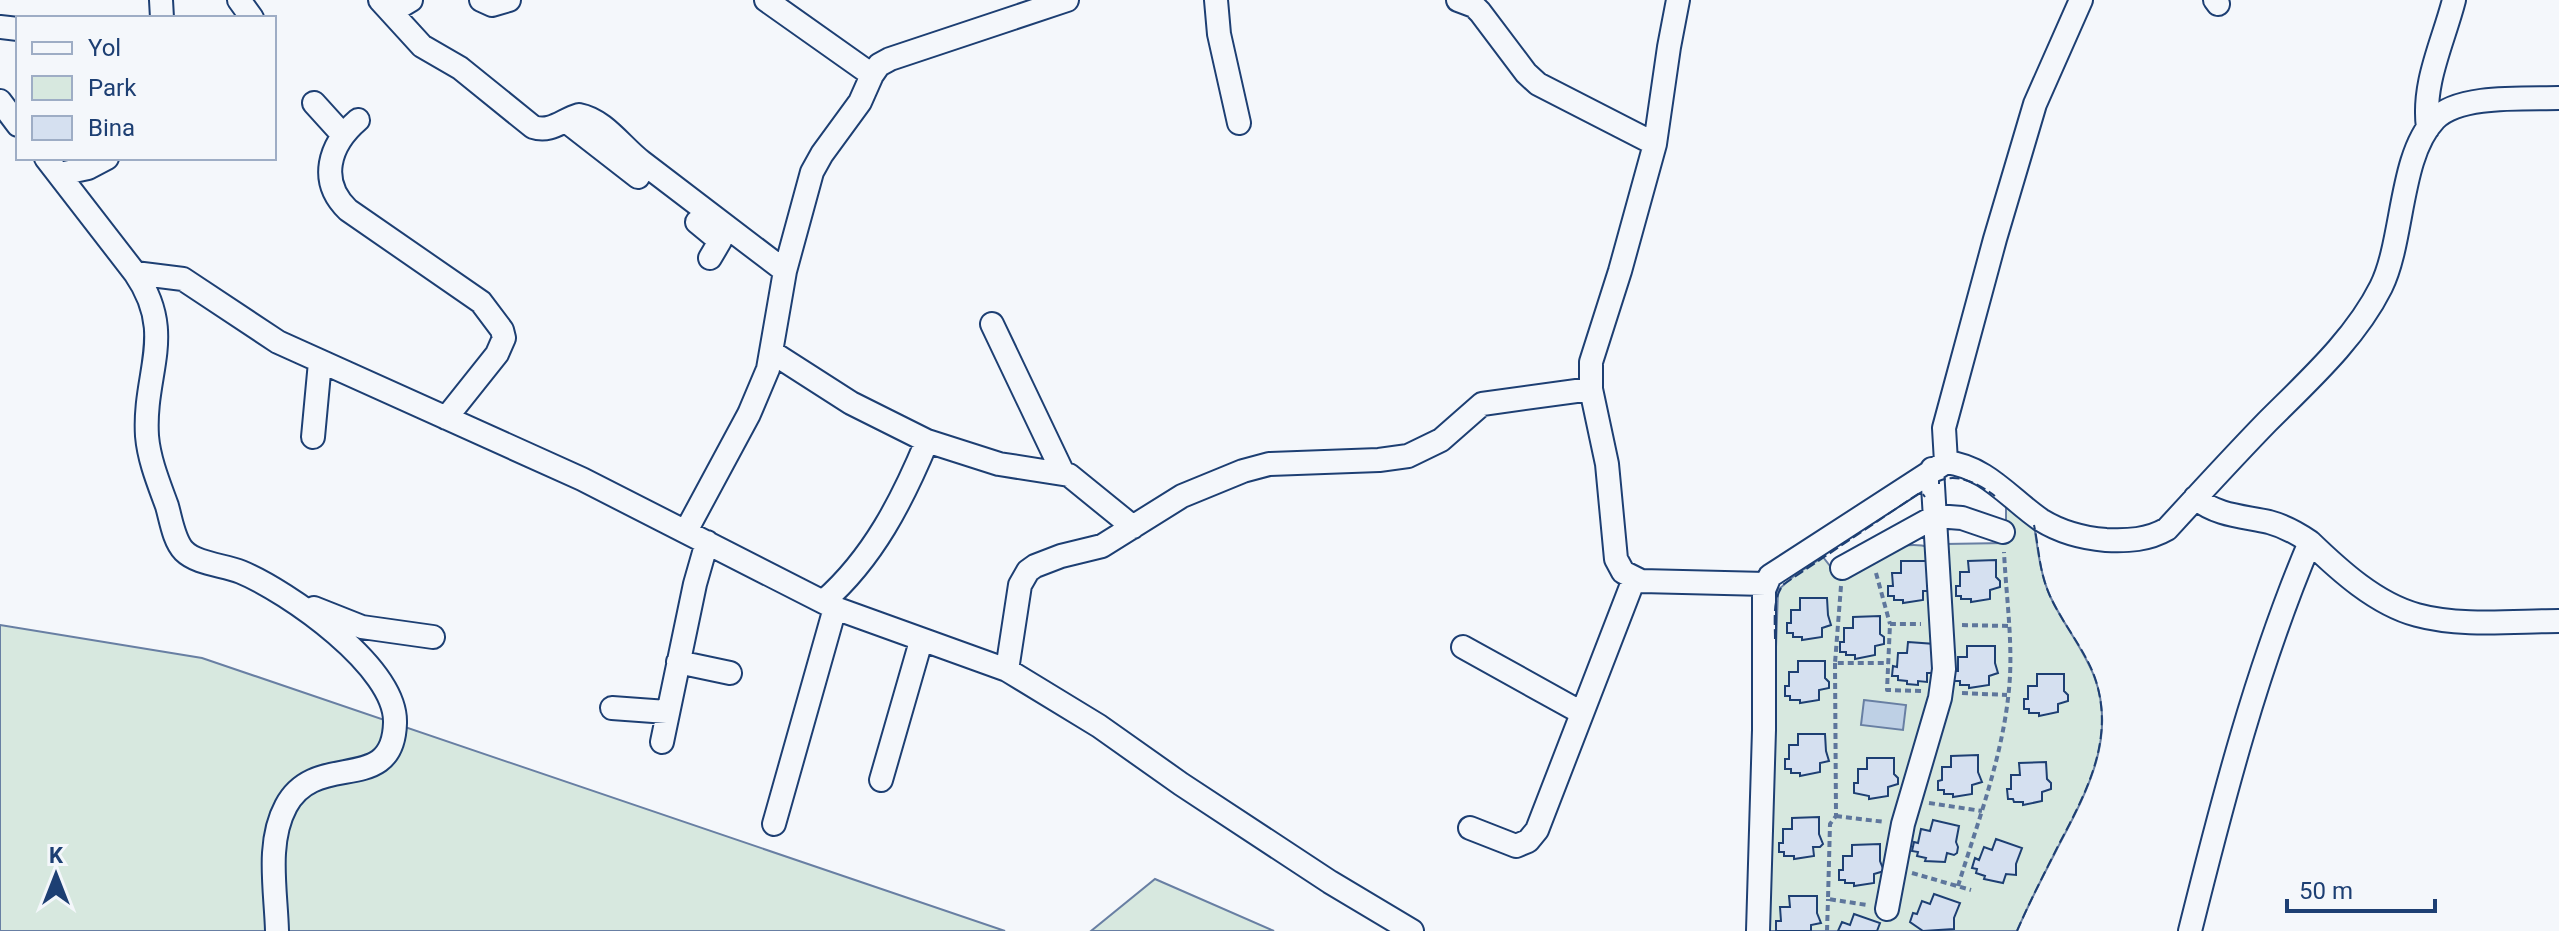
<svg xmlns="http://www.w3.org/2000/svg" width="2559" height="931" font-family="Roboto,sans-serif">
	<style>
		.green { fill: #d7e8df; stroke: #687fa3; stroke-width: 2 }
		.water { fill: #bed0e5; stroke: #687fa3; stroke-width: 2 }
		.building { fill: #d5e0f0; stroke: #1d3f73; stroke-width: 2 }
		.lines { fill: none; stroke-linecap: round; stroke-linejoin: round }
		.minor-casing { stroke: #1d3f73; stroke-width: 26 }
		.path { stroke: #5e769c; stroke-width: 4; stroke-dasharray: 6 4; stroke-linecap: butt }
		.minor { stroke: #f4f7fb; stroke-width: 22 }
		.fence { stroke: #1d3f73; stroke-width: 2; stroke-dasharray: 10 4; stroke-linecap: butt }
	</style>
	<rect width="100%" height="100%" fill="#f4f7fb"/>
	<path class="green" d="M2006,504L2034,525C2038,550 2040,573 2050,596C2063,624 2083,648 2094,676C2118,738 2085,795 2057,849C2043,876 2029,903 2017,931H1766L1778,590L1795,575L1823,557L1834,571C1862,560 1899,538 1929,547L1940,666L1887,909L1898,912L1904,852L1944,710L1945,544L2006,543Z
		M0,625L202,658L1005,931H0Z
		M1155,879L1274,931H1091Z"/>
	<path class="water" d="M1864,700L1906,705L1903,730L1861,725Z"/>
	<path class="building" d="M1996,560V577L2000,581V587L1990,590V599L1971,602V599H1961V596H1956V586H1960V572H1969L1968,561Z
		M1901,561H1929L1930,591H1923V600L1903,603V600H1894V596H1888V586H1893L1892,573H1901Z
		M1800,598H1827L1828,615L1831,625L1822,628V637L1802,640V637H1793V633H1787V623H1791V610H1800Z
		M1880,616V634L1884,637V644L1875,646V655L1855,659V655H1846V652H1840V642H1844V628H1853V617Z
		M1908,642L1935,644L1934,673H1927V682L1918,681V685L1907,684V681L1898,680V676H1892L1893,666L1897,667L1898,653H1907Z
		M1967,646H1995V663L1998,673L1989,676V685L1969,688V685H1960V681H1954V671H1958V657H1967Z
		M1798,661H1825V678L1829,682V688L1819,690V700L1800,703V700H1790V696H1785V686H1789V672H1798Z
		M2037,674H2064V691L2068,695V701L2058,704V712L2039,716V713H2029V709H2024V699H2028V686H2037Z
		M1798,734H1825L1826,751L1829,761L1820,763V772L1800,776V773H1791V769H1785V759H1789V745H1798Z
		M1978,755V772L1982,782L1972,785V794L1953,797V794H1944V790H1938V781L1942,780V767H1951V756Z
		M1867,758H1894V774L1898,778V784L1888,787V796L1869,799V796L1854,793V783H1858V769H1867Z
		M2046,762L2047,779L2051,783V789L2042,792V801L2023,805V802H2014L2013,799H2008L2007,789H2011V775H2020L2019,763Z
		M1819,817V834L1823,844L1820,847H1813L1814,856L1794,859V856H1784V852H1779V843H1783V829H1792V818Z
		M1933,820L1959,826L1956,842L1958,847L1957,853L1954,855L1947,853L1945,862L1925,861L1926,858L1917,856L1918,852L1912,851L1914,842L1918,843L1921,829L1930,831Z
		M1996,839L2022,848L2016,864V875L2006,874L2003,883L1984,879L1985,876L1976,873L1977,869L1972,868L1975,858L1979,860L1984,847L1992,850Z
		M1880,844V861L1884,871L1874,874V883L1854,886V883H1845V880H1839V870H1843V856H1852V845Z
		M1934,894L1960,903L1954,918V929L1923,931L1910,922L1913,913L1917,914L1922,901L1930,904Z
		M1789,896H1817V913L1821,923L1811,925V931H1776V921H1781L1780,907H1790Z
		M1854,914L1880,923L1877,931H1838L1842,922L1850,925Z"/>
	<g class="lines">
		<defs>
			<path id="minor" d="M161,0L162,18
				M239,0L252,18
				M380,0L422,46L460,68L533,127C551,133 562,120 579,115C605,120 622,147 642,162C690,199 738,235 785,271
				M481,0L492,5L509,0
				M766,0L872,75
				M1216,0L1219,34L1239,123
				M1458,0L1474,6L1480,12L1526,73L1538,84L1655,144
				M1678,0L1669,47L1655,144L1620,271L1591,362V389L1607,464L1616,559L1623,572L1641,581L1766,584
				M2215,0L2218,4
				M391,12L411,0
				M0,27L18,29
				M0,101L18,125
				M314,103L343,135
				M358,120C329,145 318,181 348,210L481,302L502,330L504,338L497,354L446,418
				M566,121L638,177
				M2428,128C2422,83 2443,43 2454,0
				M46,158L135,273C177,334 143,372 147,436C149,460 159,484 167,506C171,520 174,541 184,551C197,564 224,565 241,572C287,591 397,667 395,723C393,797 316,749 286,806C266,843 276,891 277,931
				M60,174L88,168L107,158
				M697,222L720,241L710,258
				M135,273L183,279L278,342L582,479L835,608L1007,670L1099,726L1181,784L1330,882L1412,931
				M992,324L1063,473
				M773,353L851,403L927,441L999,464L1069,475L1133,527
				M313,437L320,362
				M1946,462L1944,428L1995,239L2035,104L2081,0
				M686,531L749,414L768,369L785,271L812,172L822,154L860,102L872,75L879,65L890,59L1067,0
				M2310,542C2339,570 2376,604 2417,615C2460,627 2515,621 2559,621
				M1842,568L1936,516L1962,518L2003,532
				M824,601C873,558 902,501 927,441
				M314,608L362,627L433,637
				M1463,647L1582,713
				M678,662L730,673
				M1007,670L1020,585L1028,571L1035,566L1061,556L1102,546L1182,496L1243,471L1269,464L1379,460L1408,456L1441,440L1482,404L1591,389
				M612,708L667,712
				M662,742L695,584L707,542
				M881,780L921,641
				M774,824L835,608
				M1470,828L1516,846L1528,841L1537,830L1634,579
				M1887,909L1903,824L1940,698L1944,669L1932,469
				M1758,931L1764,730V590L1770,576L1946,462C1987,467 2009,498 2041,520C2062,533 2082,538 2106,540C2128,541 2148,540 2167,529C2200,493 2233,457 2267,422C2308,381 2355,339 2381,287C2404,241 2399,156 2435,119C2459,94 2526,99 2559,98
				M2190,931C2223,799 2257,667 2310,542C2297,533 2284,526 2269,522C2242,516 2218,516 2195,498"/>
		</defs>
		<use href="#minor" class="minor-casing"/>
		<path class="path" d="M1876,573L1890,624
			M1841,586L1835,663H1888
			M1962,625L2008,626
			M1835,663L1836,816L1830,824L1828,899L1867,905
			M1921,691L1887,690L1890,624H1921
			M1962,693L2007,695
			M1929,803L1982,811
			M1836,816L1885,822
			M1912,873L1971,890
			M1958,886C1979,818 2006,748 2010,676C2012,635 2006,593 2004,552
			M1827,931L1828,899"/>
		<use href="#minor" class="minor"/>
		<path class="fence" d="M1939,484V481C1958,472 1980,485 1995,496
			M1775,639C1775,621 1772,598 1784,584L1918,494L1922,493L1925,497
			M2017,931C2029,903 2043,876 2057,848C2084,796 2115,743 2096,681C2086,650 2063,625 2050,596C2039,572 2039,548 2034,525"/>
	</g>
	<rect x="16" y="16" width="260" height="144" fill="#f4f7fb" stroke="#9eadc5" stroke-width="2"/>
	<rect x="32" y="42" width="40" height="12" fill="#f4f7fb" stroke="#9eadc5" stroke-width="2"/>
	<text x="88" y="56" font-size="24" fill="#1d3f73">Yol</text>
	<rect x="32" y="76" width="40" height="24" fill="#d7e8df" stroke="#9eadc5" stroke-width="2"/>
	<text x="88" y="96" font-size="24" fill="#1d3f73">Park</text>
	<rect x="32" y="116" width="40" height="24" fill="#d5e0f0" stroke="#9eadc5" stroke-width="2"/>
	<text x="88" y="136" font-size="24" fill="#1d3f73">Bina</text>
	<g transform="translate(56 875)" stroke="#f4f7fb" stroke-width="6" paint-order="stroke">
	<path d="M0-6L14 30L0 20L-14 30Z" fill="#1d3f73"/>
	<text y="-12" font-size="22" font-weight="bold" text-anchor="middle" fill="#1d3f73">K</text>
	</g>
	<path d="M2287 899v12h148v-12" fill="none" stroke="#1d3f73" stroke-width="4"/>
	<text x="2299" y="899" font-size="24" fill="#1d3f73" stroke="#f4f7fb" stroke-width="6" paint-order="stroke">50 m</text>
</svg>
